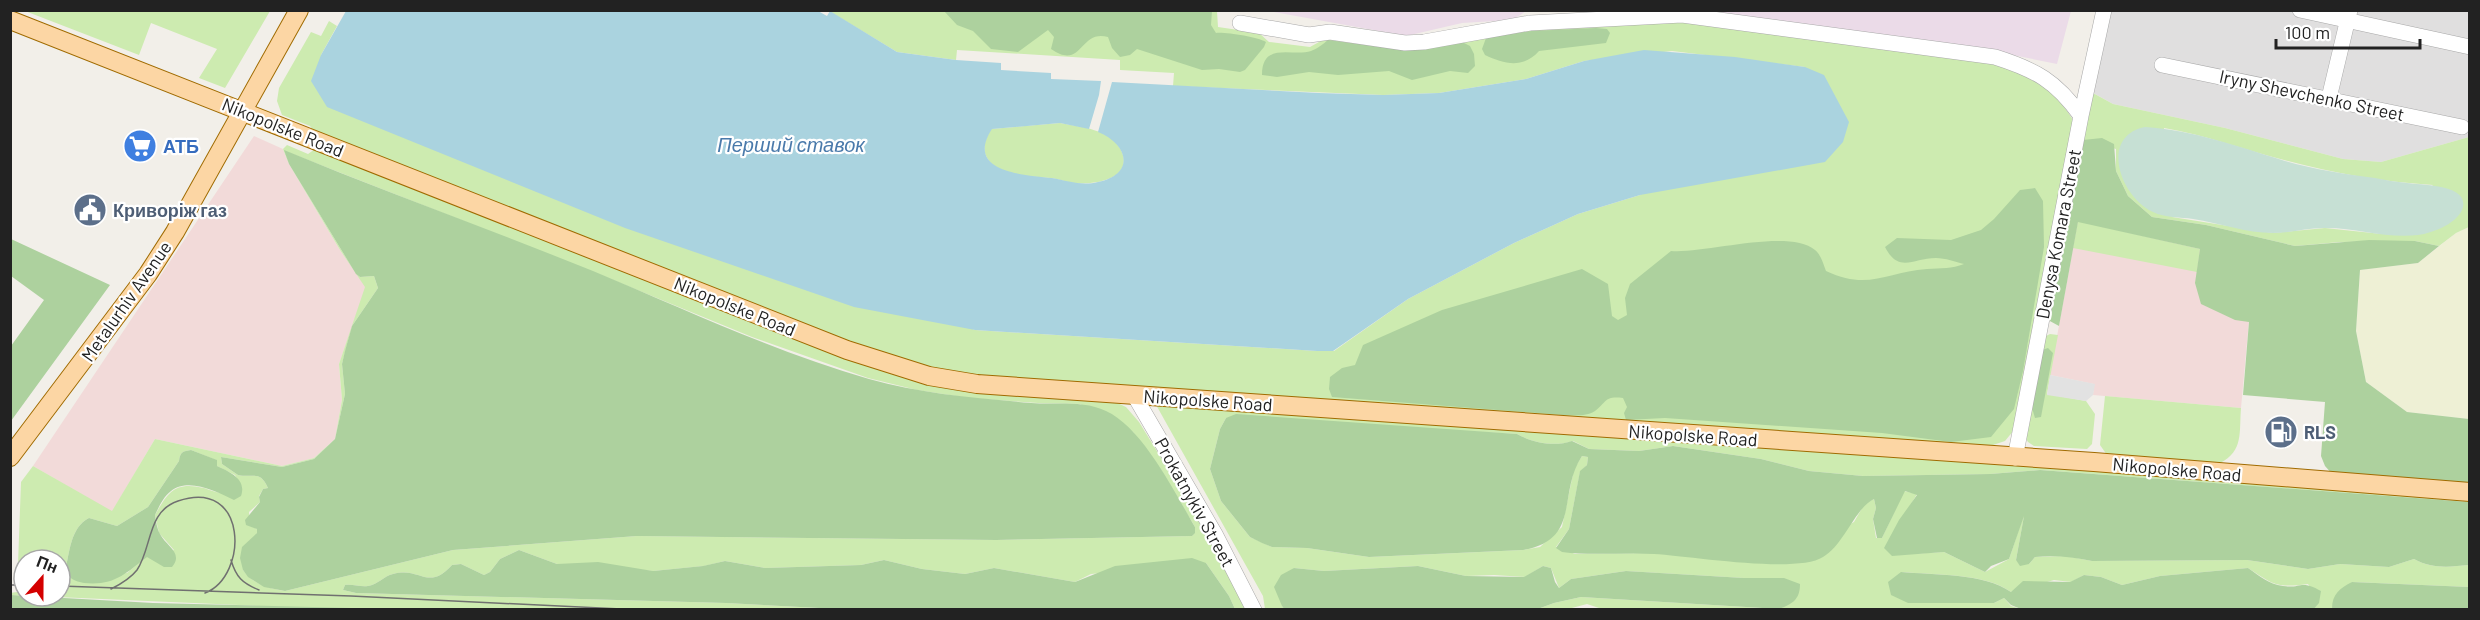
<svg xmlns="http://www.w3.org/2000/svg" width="2480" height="620" font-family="Barlow,sans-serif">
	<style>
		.residential { fill: #e0dfdf }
		.commercial { fill: #f2dad9 }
		.industrial { fill: #ebdbe8 }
		.farmland { fill: #eef0d5 }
		.grass { fill: #cdebb0; fill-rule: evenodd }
		.forest { fill: #add19e }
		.wetland { fill: #c6e0d4 }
		.parking { fill: #e2e2e2 }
		.water { fill: #aad3df }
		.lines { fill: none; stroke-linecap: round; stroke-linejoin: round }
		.minor-casing { stroke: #a9a9a9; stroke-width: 16 }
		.major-casing { stroke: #a06b00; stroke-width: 20 }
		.minor { stroke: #fff; stroke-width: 15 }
		.major { stroke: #fcd6a4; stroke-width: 18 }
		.tram { stroke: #707070; stroke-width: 1.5 }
		.labels { text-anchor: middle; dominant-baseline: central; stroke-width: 4.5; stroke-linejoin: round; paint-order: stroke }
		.street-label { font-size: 18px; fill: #222; stroke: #fff }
		.shop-label { font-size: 18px; font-weight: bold; fill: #366cbe; stroke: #fff; text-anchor: start }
		.service-label { font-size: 18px; font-weight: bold; fill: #4e5e75; stroke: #fff; text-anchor: start }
		.water-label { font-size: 20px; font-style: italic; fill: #4a7aab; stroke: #fff }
	</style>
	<rect width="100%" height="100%" fill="#f2efe9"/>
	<path class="residential" d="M2104,11H2469V137L2381,162L2343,159L2225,128L2113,104L2088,90Z"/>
	<path class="commercial" d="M254,136L283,149L289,164L340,250L366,287L339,364L342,400L335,439L314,458L282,466L155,439L112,512L33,466Z
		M2078,221L2200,249L2249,321L2241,408L2093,395L2094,384L2050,375Z"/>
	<path class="industrial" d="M1268,11H1526L1513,20L1462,23L1406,36Z
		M1709,11H2071L2057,64L1983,49Z"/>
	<path class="farmland" d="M2469,227V419L2407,412L2366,382L2356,331L2360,270L2418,263L2456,233Z"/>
	<path class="grass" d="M25,11H270L225,88L199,78L217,49L151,23L139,55Z
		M829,11H1217L1218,27L1259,33L1269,42L1310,47L1328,37L1403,48L1531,28L1683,22L1994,63C2030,77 2052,85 2073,120L2014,430L2005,441L1990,446L976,376L931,368L850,342L315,133L310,126L282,115L277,101L279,88L311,32L321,36L329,21L337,26L321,55L975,330L1317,351H1334L1408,299L1514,243L1578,214L1640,195L1805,67L1672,51L1584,61L1526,79L1439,93L1383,95L1173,86L1174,73L1120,70V60L957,50L956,60L897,52Z
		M2093,93L2113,104L2225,128L2343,159L2381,162L2469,137V227L2456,233L2439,246L2415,241L2340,242L2295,246L2206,225L2152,217L2128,196L2116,171V149L2083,140ZM2164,128C2206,135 2244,150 2284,160C2332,173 2383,182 2433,185L2382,234L2325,228L2273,233L2172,217Z
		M1060,123C1081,127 1110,129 1121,150C1135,179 1094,185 1074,183C1066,182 1059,179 1051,178C1033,176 1003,177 990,162C980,151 985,140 991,129Z
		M287,145L308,154L315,149L845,355L1111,400L1126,407L1139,422L1210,537L1249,609H1235L1229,596L1206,563L1091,574L1075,582L994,568L965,574L922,569L884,560L861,565L765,568L725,561L704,566L653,571L557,564L519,550L500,559L490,572L484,575L461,564L452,565C428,592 420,566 393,574C384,576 377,585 368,586C360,587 353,584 345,585L343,590L356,593L726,603L838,609L964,610L329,609L11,595L10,593L17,592L21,482L33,466L112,511L155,439L282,466L314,458L335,439L342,400L339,364L365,287L340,250L289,164L283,149ZM285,151L591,271L752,337L868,378L917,390L969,398L1038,403L1080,404L1133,432L1161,470L1195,527V532L1192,536L996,540L637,536L453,550L285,591C268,588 254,585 243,570L257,533V529L250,525L249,512L260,502L259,496L263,489L268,488C260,470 254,478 238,475L222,464L221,457L282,467L314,459L335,439L345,394L342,364L352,326L378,288L374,276L360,277L356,274L289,164ZM191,450L216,460L217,466L235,475L242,488C236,489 229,492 223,493C217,493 210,490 204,488C175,481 168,492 155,515L159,533L174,550L152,559L147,556L127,573L68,578L65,571C70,552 70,528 89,518L117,526L148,507L179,461C180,452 183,451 191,450ZM24,560H60V596H24Z
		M2078,221L2200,249L2197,272L2073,248Z
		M2050,334L2058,335L2047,394L2086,401L2095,414L2092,444L2087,449L2034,446L2028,442L2024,435L2046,336Z
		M2105,396L2241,408C2239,432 2244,451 2220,463L2107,455L2100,445Z
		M1155,403L2094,469L2470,500L2469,502L2040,470L1990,474L1863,476L1809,471L1761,459L1673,446L1639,451L1589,449L1573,441C1555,447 1533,443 1517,434L1226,418L1220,429L1210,469L1221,501L1250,537L1272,547L1307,548L1369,557L1523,550L1540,547L1562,527L1574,469L1582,456L1588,457L1587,465L1580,472L1569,529L1556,547L1575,554L1653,553L1778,564L1854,522L1865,503L1874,499L1876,508L1873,519L1876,538H1882L1904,491L1917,494L1885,548L1892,555L1944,552L1985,572L2009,559L2025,511L2016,560L2029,564L2035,557L2066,556L2092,561L2247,560L2308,569L2340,564L2389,567L2414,559C2432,569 2449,567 2469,565V587L2352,582L2332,608L2334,609L2313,610L2319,602L2308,584C2276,588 2274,585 2248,568L2160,576L2122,585L2101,577L2084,575L2071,582L2054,580L2011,592C1985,573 1934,575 1902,572L1908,603H1994L2004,598L2011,606L2021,609L1605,610L1587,604L1568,609L1535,610L1554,603L1581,597L1779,609L1784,578H1744L1626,571L1571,579L1559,588L1551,568L1543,566L1525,577L1494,575L1466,576L1418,566L1324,571L1294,568L1282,606L1285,609H1265L1263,596Z"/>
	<path class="forest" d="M944,11H1212L1211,25L1216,33C1226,32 1257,37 1266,42L1264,47L1245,70L1240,72L1219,69L1202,70L1137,49L1130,55L1120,57L1112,48L1108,37C1079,29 1083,71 1051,49L1054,37L1048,30L1018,52L991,49L973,31L957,25Z
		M1596,28L1607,29L1610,33L1606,43L1539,51C1523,69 1504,64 1485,55L1482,49L1486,38L1531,31Z
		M1328,40L1403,50L1462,42L1470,46L1474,54L1475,66L1468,73L1450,71L1412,80L1389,71L1338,75L1309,72L1277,77L1262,75C1262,41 1293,57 1311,51C1317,49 1323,44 1328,40Z
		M2102,138L2114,144L2116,171L2128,196L2152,217L2206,225L2295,246L2369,240L2415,241L2439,246L2418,263L2360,270L2356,331L2366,382L2407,412L2469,419V486L2334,476L2325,466L2321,456L2325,402L2243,395L2249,322L2235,320L2201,304L2195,283L2200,249L2078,222L2059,326L2048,320L2083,140Z
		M284,150C386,192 491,230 593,271C684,309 775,352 869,379C922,394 976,398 1031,403C1055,405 1083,400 1106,411C1143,428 1175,493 1195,527V533L1192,536L996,540L637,536L453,550L285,591L264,587L248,577L243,570L240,558L242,547L257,533V529L246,525L245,520L260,502L259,497L263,489L268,488C260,470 254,478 238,475L222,464L221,457L282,467L314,459L335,439L345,394L342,364L345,351L352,326L378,288L374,276L360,277L356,274L289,164Z
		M2035,188L2043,201L2044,247L2023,371L2014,409L1991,437L1951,442L1882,433L1665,418L1626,420L1624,413L1627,407L1623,398C1604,396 1608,401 1595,411C1586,417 1572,415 1562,415L1332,397L1329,389L1330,377L1342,368L1355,365L1363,345L1442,310L1582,269L1608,284L1612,316L1618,320L1627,315L1625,298L1630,284L1671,251C1704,254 1789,228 1815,250C1821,255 1823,263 1826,271C1868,291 1887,272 1927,269C1941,268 1952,269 1964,264C1956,262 1945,258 1936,258C1913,258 1899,274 1885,247L1897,238L1951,240L1981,230L1994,219L2020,190Z
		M11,239L110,285L11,421V346L44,300L11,276Z
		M2048,348L2053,353L2041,417L2035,418L2032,408L2042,350Z
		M1236,414L1517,434C1533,443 1555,447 1572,441L1589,449L1639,451L1673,446L1761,459L1809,471L1863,476L1990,474L2040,470L2469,502V565C2449,567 2432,569 2414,559L2389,567L2340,564L2308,569L2247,560L2092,561C2072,557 2055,555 2035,557L2029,564L2020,566L2016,560L2024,516L2009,559L1991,566L1985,572L1944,552L1892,556L1884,548L1899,520L1917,495L1905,491L1882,538H1877L1873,519L1876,508L1874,499C1855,508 1844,545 1823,557C1797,574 1690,556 1654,554C1624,552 1592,556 1562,552L1556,548L1569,529L1580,471L1587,465L1588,457L1582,456C1557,493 1582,540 1523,550L1369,557L1307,548L1272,547L1262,543L1250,537L1221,501L1210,469L1220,429L1226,418Z
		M191,450L217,460V466C230,472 247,479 241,496L234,500C217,492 189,477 171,491C163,497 159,507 155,515C156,521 157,529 160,534C166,546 184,553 172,567H164L147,557C125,574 114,586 84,583C75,581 69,579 65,571C70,552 70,528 89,518L117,526L148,507L179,461C180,452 183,451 191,450Z
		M519,550L557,564L598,562L653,571L703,566L725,561L765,568L861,565L884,560L922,569L965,574L994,568L1075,582L1115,566L1192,558L1206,563L1229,596L1235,609H838L726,603L356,593L343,590L345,585C353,584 360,587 368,586C377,585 384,576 393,574C420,566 428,592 452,565L461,564L484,575L490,572L500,559Z
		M1418,566L1466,576L1524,577L1543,566L1551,568L1555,582L1559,588L1571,579L1626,571L1744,578H1784L1800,584C1800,600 1792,604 1779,609L1581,597L1554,603L1535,610H1285L1282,606L1274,587L1281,575L1294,568L1324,571Z
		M2248,568C2260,576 2268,584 2283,586C2301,589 2300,579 2321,591L2319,603L2313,610L2276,608L2266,610L2021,609L2011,605L2004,598L1994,603H1908L1891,595L1888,582L1901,572C1934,575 1984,573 2011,592L2023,581L2070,582L2084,575L2101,577L2122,585L2160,576Z
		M2352,582L2469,587V609H2332C2332,594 2340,588 2352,582Z
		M11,595L153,603L391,609L11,610Z"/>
	<path class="wetland" d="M2145,127C2193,130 2236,146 2282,160C2312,169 2344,174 2375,178C2386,180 2396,182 2407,183C2420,185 2468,184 2463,207C2459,223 2433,233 2418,235C2386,239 2355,227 2323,228C2307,228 2290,233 2273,233C2246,233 2220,223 2193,219C2180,217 2165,218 2153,212C2120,197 2099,136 2145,127Z"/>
	<path class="parking" d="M2050,375L2095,384L2093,395L2086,401L2047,395Z"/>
	<path class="water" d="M818,11L827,16L830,11L897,52L956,60L1001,63V70L1051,73V79L1101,81L1099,95L1089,129L1060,123L992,129C964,172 1024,175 1052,178C1068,181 1082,186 1098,182C1136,174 1128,144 1098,132L1112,82L1319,93L1383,95L1439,93L1526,79L1584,61L1644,50L1735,57L1805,67L1824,75L1849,122L1843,142L1825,162L1640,195L1578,214L1514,243L1408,299L1333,351H1317L975,330L854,307L625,228L327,107L311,81L321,55L346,11Z"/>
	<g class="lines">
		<defs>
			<path id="minor" d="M2300,10L2470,47
				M1240,23L1309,35L1330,32L1405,43L1424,42L1530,23L1682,15L1995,57C2036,70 2056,81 2081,116
				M2162,65L2462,127
				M2329,98L2350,10
				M1134,395L1215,534L1254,610
				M2015,458L2081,116L2104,10"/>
			<path id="major" d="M10,20L847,350L929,376L977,384L2094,462L2470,492
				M10,457L148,274L175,232L299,10"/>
		</defs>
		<use href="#minor" class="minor-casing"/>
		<use href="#major" class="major-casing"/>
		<use href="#minor" class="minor"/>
		<use href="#major" class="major"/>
		<path class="tram" d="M231,560C236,577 242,583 259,590
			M10,585H24
			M60,586L351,596L642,610
			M111,589C121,584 130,579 137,570C152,548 147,511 178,501C248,477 249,576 205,593"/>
	</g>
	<defs>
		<symbol id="supermarket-disc" viewBox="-11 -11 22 22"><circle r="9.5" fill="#3f7fe0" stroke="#fff"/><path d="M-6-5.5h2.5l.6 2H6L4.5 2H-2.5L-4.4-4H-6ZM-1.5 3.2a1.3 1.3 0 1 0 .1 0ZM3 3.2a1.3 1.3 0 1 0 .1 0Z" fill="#fff"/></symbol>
		<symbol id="civic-disc" viewBox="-11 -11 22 22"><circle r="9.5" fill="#5c6f8a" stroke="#fff"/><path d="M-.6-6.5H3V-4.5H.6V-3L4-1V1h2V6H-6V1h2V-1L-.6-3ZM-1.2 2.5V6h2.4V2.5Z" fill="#fff"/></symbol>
		<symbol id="fuel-disc" viewBox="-11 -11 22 22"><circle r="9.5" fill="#5c6f8a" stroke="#fff"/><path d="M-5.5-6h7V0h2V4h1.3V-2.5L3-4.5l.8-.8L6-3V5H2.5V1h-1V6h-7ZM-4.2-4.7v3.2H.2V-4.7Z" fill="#fff"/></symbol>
	</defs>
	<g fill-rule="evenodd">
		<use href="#supermarket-disc" x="121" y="127" width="38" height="38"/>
		<use href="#civic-disc" x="71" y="191" width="38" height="38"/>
		<use href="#fuel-disc" x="2262" y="413" width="38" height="38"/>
	</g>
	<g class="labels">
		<g class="street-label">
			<text transform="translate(2312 95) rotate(12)">Iryny Shevchenko Street</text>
			<text transform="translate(283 127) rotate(22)">Nikopolske Road</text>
			<text transform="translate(2058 234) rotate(-79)">Denysa Komara Street</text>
			<text transform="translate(126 301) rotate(-55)">Metalurhiv Avenue</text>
			<text transform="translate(735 306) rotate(22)">Nikopolske Road</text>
			<text transform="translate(1208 400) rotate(4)">Nikopolske Road</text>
			<text transform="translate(1693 435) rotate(4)">Nikopolske Road</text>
			<text transform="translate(2177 469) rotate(5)">Nikopolske Road</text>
			<text transform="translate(1195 502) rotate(61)">Prokatnykiv Street</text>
		</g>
		<g class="shop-label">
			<text x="163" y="146">АТБ</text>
		</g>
		<g class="service-label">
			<text x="113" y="210">Криворіж газ</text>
			<text x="2304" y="432">RLS</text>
		</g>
		<g class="water-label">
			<text x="791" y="144">Перший ставок</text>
		</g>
	</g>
	<rect width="2480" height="620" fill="none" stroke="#222222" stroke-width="24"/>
	<g transform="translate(42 578) rotate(21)"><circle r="28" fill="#ffffff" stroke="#a7a7a7" stroke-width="1.5"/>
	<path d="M0-4.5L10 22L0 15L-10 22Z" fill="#d40000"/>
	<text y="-9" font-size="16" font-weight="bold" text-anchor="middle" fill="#222222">Пн</text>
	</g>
	<path d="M2276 39v9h144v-9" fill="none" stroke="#222222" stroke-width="3"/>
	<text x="2285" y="39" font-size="18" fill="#222222" stroke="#ffffff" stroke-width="4.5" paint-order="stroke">100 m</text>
</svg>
